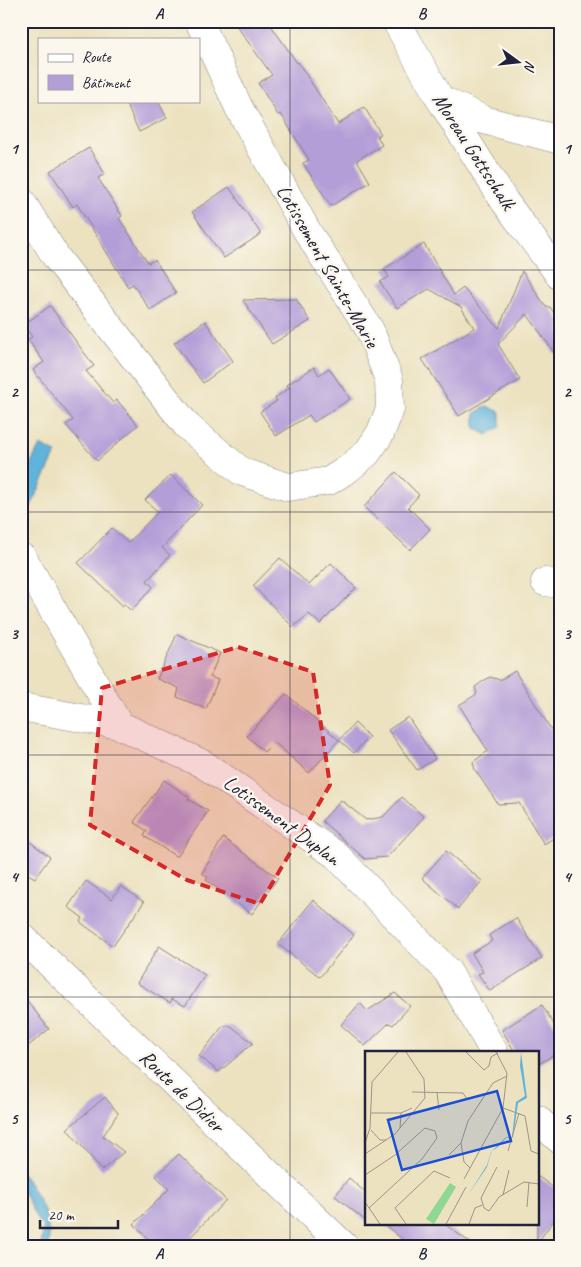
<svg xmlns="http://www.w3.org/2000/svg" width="581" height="1267" font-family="Caveat,sans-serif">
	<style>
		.water { fill: #60b4dc; stroke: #416b8c }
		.building { fill: #b39ed8 }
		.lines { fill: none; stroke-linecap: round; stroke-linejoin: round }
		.minor-casing { stroke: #87827e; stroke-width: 29 }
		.minor { stroke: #fff; stroke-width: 28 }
		.marked { fill: #d62828; fill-opacity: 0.2; stroke: #d62828; stroke-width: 4; stroke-dasharray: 10 6; stroke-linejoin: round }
		.grid { fill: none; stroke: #22223b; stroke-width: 1; stroke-opacity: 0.55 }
		.labels { text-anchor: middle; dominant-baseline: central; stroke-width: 4.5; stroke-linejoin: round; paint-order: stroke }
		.street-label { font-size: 21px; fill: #22223b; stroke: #fbf7ec }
		.inset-road { fill: none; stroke: #9b958b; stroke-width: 1 }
		.view { fill: #1d4ed8; fill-opacity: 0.15; stroke: #1d4ed8; stroke-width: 2.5 }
		.inset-edge { fill: none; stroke: #22223b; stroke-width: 2.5 }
		.neatline { fill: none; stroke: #22223b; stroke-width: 2 }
		.grid-label { font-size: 16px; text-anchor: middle; font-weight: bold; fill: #22223b }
	</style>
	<rect width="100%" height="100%" fill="#fbf7ec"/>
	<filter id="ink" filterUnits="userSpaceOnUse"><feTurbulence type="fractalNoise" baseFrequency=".02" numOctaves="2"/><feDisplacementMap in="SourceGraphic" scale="10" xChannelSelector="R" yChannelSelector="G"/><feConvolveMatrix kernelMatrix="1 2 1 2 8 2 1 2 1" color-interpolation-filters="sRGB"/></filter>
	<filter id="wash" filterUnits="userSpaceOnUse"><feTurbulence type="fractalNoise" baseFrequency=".0096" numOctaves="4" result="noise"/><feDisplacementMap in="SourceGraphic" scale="20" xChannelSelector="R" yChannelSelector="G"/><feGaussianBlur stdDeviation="1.12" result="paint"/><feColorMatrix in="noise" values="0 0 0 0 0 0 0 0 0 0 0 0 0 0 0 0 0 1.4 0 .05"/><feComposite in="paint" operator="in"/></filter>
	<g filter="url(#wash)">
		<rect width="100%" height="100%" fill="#ece2c0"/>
		<path class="water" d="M487,406L500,412V427L487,435L475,428V413Z
			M40,445L56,453L31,506L21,502V483Z
			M21,1171C36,1194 53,1217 48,1246H41L44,1226L39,1223L21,1187Z"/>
		<g id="blocks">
			<path class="building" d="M233,21H268L297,63L298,62L338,124L364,107L381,134L377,136L382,145L357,160L370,182L331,206L303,163L309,160L281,114L278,115L258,83L272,75Z
				M125,101H158L167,118L139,132Z
				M89,148L105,174L98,178L122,216L119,218L148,263L155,260L176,293L150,310L133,284L128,287L77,204L73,207L50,171Z
				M229,187L261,234L224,258L192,212Z
				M424,244L454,295L463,288L499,328L522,271L546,307H550L560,322V351L555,354L527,314L498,344L520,380L459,416L422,359L474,328L461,307L429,289L397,308L380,282L389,277L384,269Z
				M296,299L310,321L272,344L243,300Z
				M50,306L94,366L86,371L113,403L117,400L138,425L97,461L66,425L73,420L33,370L44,362L28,340L32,337L23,325Z
				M205,321L233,361L203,383L174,343Z
				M314,367L319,375L329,368L350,399L314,422L309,415L276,436L260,412L277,401L275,398L289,388L287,385Z
				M396,472L419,495L408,507L430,529L410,550L364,507Z
				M171,475L202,505L162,548L170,555L147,581L153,587L131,611L124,604L123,606L78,563L112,528L128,543L158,512L145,500Z
				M280,558L309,585L331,563L356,588L320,624L309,614L293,627L253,586Z
				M177,634L220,653L210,677L218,680L206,709L177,697L179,688L157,679Z
				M515,671L560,744V834L544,844L519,803L498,804L475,770L473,762L488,751L459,705L477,694L475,687L485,680L490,677L500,680Z
				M286,694L339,740L309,773L274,742L264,752L247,736Z
				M408,717L435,759L417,770L388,730Z
				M355,723L369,737L354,753L339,740Z
				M164,780L189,797L188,799L208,811L177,857L144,836L147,831L134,822Z
				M402,797L424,817L387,857L365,859L322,821L341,800L366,820L383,817Z
				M21,835L50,857L35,878L21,870Z
				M223,838L278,878L252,914L206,880L208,877L202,873Z
				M446,851L482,881L458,909L422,878Z
				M86,881L112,899L121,886L144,902L113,946L80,922L83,918L68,907Z
				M313,900L354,935L320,977L278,944Z
				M516,918L542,958L490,991L478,974L483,972L472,953L492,941L489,935Z
				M159,946L205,975L185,1006L172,999L170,1003L137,983Z
				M21,993L49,1029L21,1052Z
				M395,993L410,1006L393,1025L389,1023L365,1046L341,1025L360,1003L367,1011Z
				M542,1005L560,1034V1051L537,1065V1052H515L502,1030Z
				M223,1026H231L253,1043L219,1072L199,1056Z
				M105,1097L118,1113L103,1136L124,1152L102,1170L67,1129Z
				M179,1154L226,1200L182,1246H155L134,1224L169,1189L156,1176Z
				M537,1176L560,1192V1212L537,1243Z
				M349,1178L366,1193V1221L335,1196Z
				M382,1223H443L475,1246H411Z"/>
		</g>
	</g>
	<g filter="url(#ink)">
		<use href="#blocks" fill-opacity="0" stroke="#87827e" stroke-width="1"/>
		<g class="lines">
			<defs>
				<path id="minor" d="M396,21L440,99L505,202L560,276
					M440,99L484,120L560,140
					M21,201L56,257L187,426L242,472L288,487L329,481L348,469L367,453L380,434L390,409L389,380L370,330L307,231L239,108L199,21
					M23,558L119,725
					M545,582L560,584
					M21,707L119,725L203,764L336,855L448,972L494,1052
					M21,936L344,1246
					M537,1119L560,1140"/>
			</defs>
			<use href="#minor" class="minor-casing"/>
			<use href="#minor" class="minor"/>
		</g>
	</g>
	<path class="marked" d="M238,647L313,672L330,785L260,904L187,880L90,825L102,688Z"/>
	<path class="grid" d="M290,21V1246M21,270H560M21,512H560M21,755H560M21,997H560"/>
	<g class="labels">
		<g class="street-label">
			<text transform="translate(474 151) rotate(57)">Moreau Gottschalk</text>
			<text transform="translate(328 266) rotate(60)">Lotissement Sainte-Marie</text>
			<text transform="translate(282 820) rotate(36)">Lotissement Duplan</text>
			<text transform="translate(182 1091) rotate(44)">Route de Didier</text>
		</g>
	</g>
	<g transform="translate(365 1051)">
		<rect width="174" height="174" fill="#ece2c0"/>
		<path d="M85,132L91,136L69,173L61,168Z" fill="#8fd893"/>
		<path d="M156,1L162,47L153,52L148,86L141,87L133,96L127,100L126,102L122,116L103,144L94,173L103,144L122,114L126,101L140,87L142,86H147L151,51L160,45L155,15Z" fill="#60b4dc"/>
		<path class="inset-road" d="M101,1L119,19L124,15L126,6L133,2M47,41L98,42L102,48M72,41L74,59M138,57L160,65L166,100L174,103M6,62H36L47,57M35,77L36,62M6,79L15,89H21M0,92L5,77L7,31L33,1M143,100L154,62M0,103L30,83L60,47L59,28L41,1M84,104L96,92M132,116L116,147L119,157L124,160L134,146L159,131L174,133M105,117L99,111L96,92L103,70L128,32L142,25M0,124L30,104L60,77L70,80L72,87L57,108L4,157M99,128L138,57L142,22L131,1M138,144L144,119M0,151L15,173M162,156L164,131M41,173L30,157L69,120L85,127M81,173L101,136M104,173L110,157L117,154"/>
		<path class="view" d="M132,40L146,90L37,119L23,69Z"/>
		<rect width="174" height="174" class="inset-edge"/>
	</g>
	<rect width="581" height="1267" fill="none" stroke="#fbf7ec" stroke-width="55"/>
	<rect x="38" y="38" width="162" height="65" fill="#fbf7ec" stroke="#a4a2a5"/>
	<rect x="48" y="54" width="25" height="8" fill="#ffffff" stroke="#a4a2a5"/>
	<text x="82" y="62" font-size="15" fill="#22223b">Route</text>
	<rect x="48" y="75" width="25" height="15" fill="#b39ed8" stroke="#a4a2a5"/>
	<text x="82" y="88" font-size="15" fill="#22223b">Bâtiment</text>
	<g transform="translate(518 62) rotate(105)" stroke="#fbf7ec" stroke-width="4" paint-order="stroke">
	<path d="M0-4L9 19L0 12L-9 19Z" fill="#22223b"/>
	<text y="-8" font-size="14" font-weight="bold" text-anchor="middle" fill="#22223b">N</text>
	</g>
	<path d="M40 1220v8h78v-8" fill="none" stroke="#22223b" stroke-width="2.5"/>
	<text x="48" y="1220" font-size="15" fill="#22223b" stroke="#fbf7ec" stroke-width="4" paint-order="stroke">20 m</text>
	<rect x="28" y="28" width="526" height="1212" class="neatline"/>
	<g class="grid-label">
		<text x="159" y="19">A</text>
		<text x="422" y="19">B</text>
		<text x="14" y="154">1</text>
		<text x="567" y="154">1</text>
		<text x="14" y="397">2</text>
		<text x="567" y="397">2</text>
		<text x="14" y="639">3</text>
		<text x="567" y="639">3</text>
		<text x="14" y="882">4</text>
		<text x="567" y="882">4</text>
		<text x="14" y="1124">5</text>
		<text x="567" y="1124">5</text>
		<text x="159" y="1259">A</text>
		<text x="422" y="1259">B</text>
	</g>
</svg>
